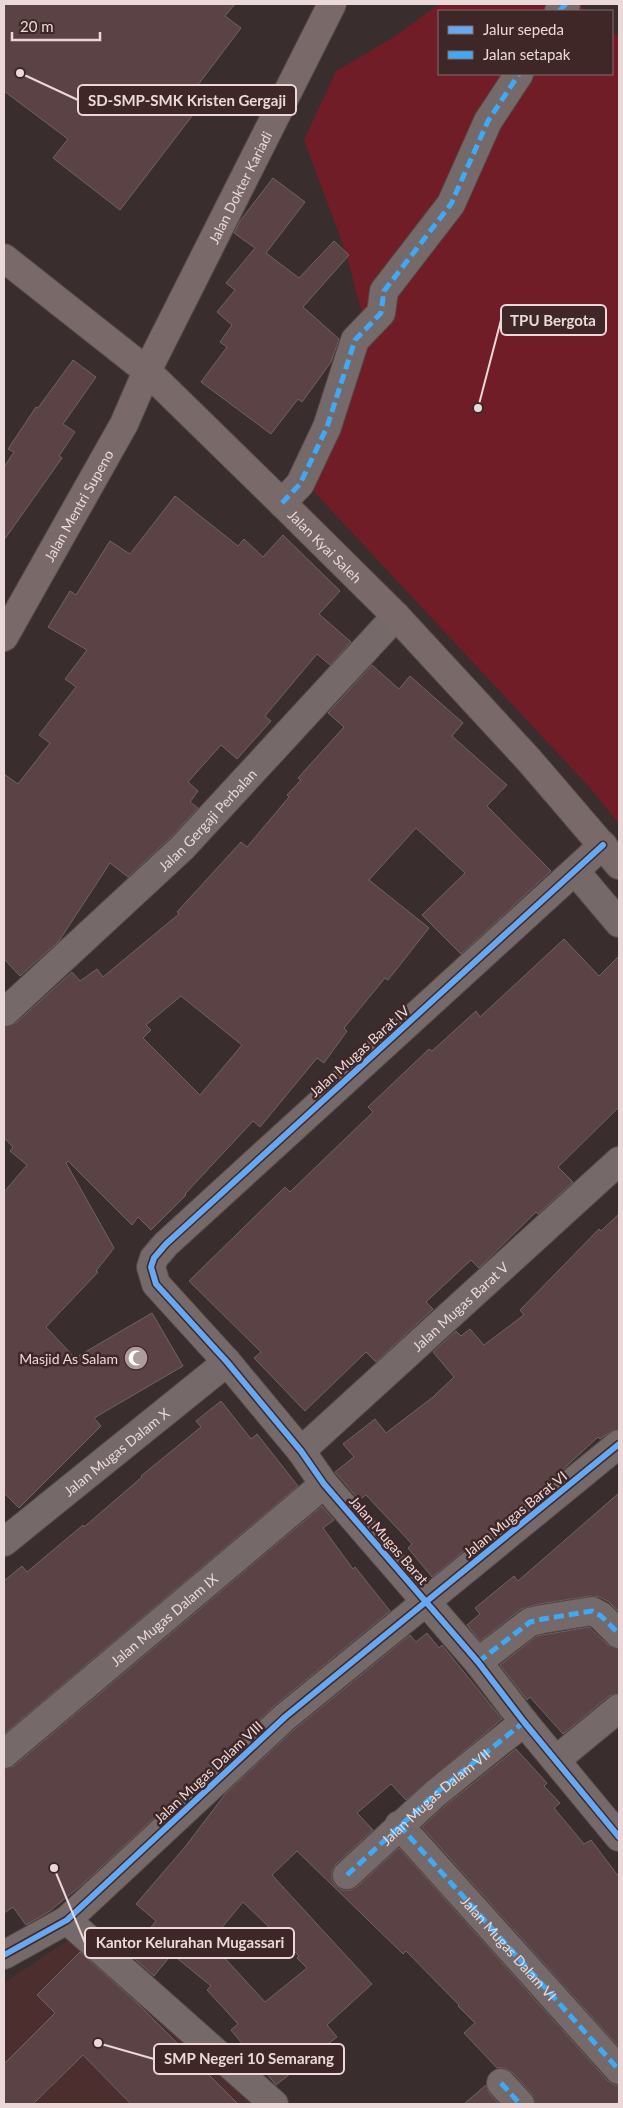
<svg xmlns="http://www.w3.org/2000/svg" width="623" height="2108" font-family="Lato,sans-serif">
  <style>
    .built { fill: #4c2e2e }
    .green { fill: #701d27 }
    .building { fill: #5b4244; stroke: #6f6363; fill-rule: evenodd }
    .lines { fill: none; stroke-linecap: round; stroke-linejoin: round }
    .minor-casing { stroke: #554949; stroke-width: 30 }
    .major-casing { stroke: #554949; stroke-width: 30 }
    .minor { stroke: #756969; stroke-width: 28 }
    .major { stroke: #796969; stroke-width: 28 }
    .quiet { stroke: #3fa9f5; stroke-width: 5; stroke-dasharray: 10 5; stroke-linecap: butt }
    .cycleway-casing { stroke: #402727; stroke-width: 9 }
    .cycleway { stroke: #66a8f1; stroke-width: 6 }
    .labels { text-anchor: middle; dominant-baseline: central; stroke-width: 5; stroke-linejoin: round; paint-order: stroke }
    .street-label { font-size: 14px; fill: #ead9d8; stroke: #402727 }
    .poi-label { font-size: 14px; fill: #ead9d8; stroke: #402727; text-anchor: end }
    .leader { fill: none; stroke: #ead9d8; stroke-width: 2 }
    .callout-dot { fill: #ead9d8; stroke: #402727; stroke-width: 2 }
    .callout { fill: #402727; stroke: #ead9d8; stroke-width: 2 }
    .callout-label { font-size: 15px; text-anchor: middle; font-weight: bold; fill: #ead9d8 }
  </style>
  <rect width="100%" height="100%" fill="#3a2d2d"/>
  <!-- built -->
  <polygon class="built" points="79,1933 253,2104 4,2104 4,1983"/>
  <!-- green -->
  <polygon class="green" points="439,4 578,4 587,11 439,11 439,74 612,74 612,31 619,37 619,824 591,789 303,480 368,336 346,253 304,140 336,71 394,37"/>
  <!-- building -->
  <g class="building">
    <polygon points="4,4 235,4 225,16 241,28 191,94 202,103 120,210 53,158 68,139 4,91"/>
    <polygon points="273,178 305,202 266,253 299,278 334,241 349,255 303,307 339,339 331,362 302,402 298,399 271,434 201,382 227,347 220,342 232,325 217,312 235,290 226,283 255,248 234,233 240,221"/>
    <polygon points="73,360 96,377 63,424 75,432 59,456 62,458 4,540 4,467 14,452 8,449 36,407 38,408"/>
    <polygon points="175,496 238,546 244,539 263,557 283,535 340,591 319,614 351,642 330,665 317,654 265,716 271,721 237,759 221,745 188,782 198,791 190,802 198,808 171,837 128,877 110,863 59,941 20,976 4,959 4,774 18,784 50,743 39,735 76,687 65,679 87,650 48,627 70,591 76,595 110,541 130,554"/>
    <path d="M 372,665 L 399,689 L 410,676 L 463,723 L 452,736 L 507,785 L 487,806 L 551,871 L 461,954 L 422,915 L 465,873 L 416,828 L 369,880 L 429,928 L 388,980 L 385,978 L 344,1028 L 347,1031 L 324,1063 L 317,1058 L 260,1127 L 253,1121 L 185,1194 L 186,1195 L 151,1230 L 138,1217 L 132,1225 L 68,1161 L 66,1163 L 114,1248 L 96,1271 L 98,1272 L 46,1327 L 75,1358 L 152,1313 L 183,1366 L 94,1418 L 101,1426 L 19,1508 L 4,1493 L 4,1192 L 27,1165 L 10,1151 L 13,1147 L 4,1138 L 4,1027 L 16,1023 L 72,972 L 80,981 L 97,969 L 103,977 L 179,914 L 177,912 L 241,842 L 247,847 L 289,797 L 287,795 L 301,780 L 298,778 L 344,727 L 328,713 ZM 181,996 L 242,1045 L 200,1095 L 143,1038 L 151,1030 L 146,1025 Z"/>
    <polygon points="564,939 599,976 619,956 619,1107 558,1167 573,1182 538,1214 536,1212 479,1268 471,1260 426,1302 433,1309 376,1362 366,1352 305,1411 254,1358 261,1352 189,1281 285,1187 290,1192 373,1112 368,1107 429,1049 432,1051 476,1011 480,1017"/>
    <polygon points="619,1214 619,1429 610,1432 600,1439 598,1437 559,1473 432,1577 408,1548 412,1544 366,1495 359,1500 335,1472 354,1457 343,1444 375,1419 386,1433 433,1397 454,1377 433,1352 456,1331 461,1336 470,1329 484,1345 524,1315 520,1310 599,1229 601,1231"/>
    <polygon points="221,1401 251,1439 257,1434 298,1486 4,1734 4,1581 22,1566 27,1572 83,1525 84,1527 142,1477 141,1476 201,1427 196,1421"/>
    <polygon points="619,1493 619,1612 609,1602 600,1597 590,1596 539,1604 521,1609 480,1641 467,1625 480,1614 475,1608 514,1576 518,1581"/>
    <polygon points="322,1506 334,1520 323,1528 353,1569 355,1567 390,1611 274,1706 84,1883 50,1911 26,1925 13,1907 4,1913 4,1769 14,1766"/>
    <polygon points="589,1627 608,1645 619,1649 619,1693 609,1696 563,1734 530,1697 527,1700 500,1665 537,1636"/>
    <path d="M 427,1633 L 439,1648 L 442,1645 L 502,1719 L 406,1800 L 391,1784 L 357,1813 L 373,1830 L 336,1864 L 332,1871 L 332,1879 L 335,1885 L 342,1890 L 351,1890 L 358,1886 L 399,1848 L 607,2080 L 614,2085 L 619,2085 L 619,2104 L 535,2104 L 532,2094 L 513,2073 L 505,2068 L 497,2068 L 464,2033 L 475,2023 L 458,2006 L 459,2005 L 406,1951 L 403,1954 L 297,1851 L 272,1875 L 372,1984 L 327,2025 L 337,2037 L 276,2085 L 231,2030 L 238,2024 L 207,1990 L 211,1986 L 172,1954 L 154,1976 L 129,1954 L 156,1921 L 136,1904 L 185,1847 L 226,1793 L 295,1729 L 410,1635 L 416,1642 ZM 243,1902 L 299,1956 L 297,1958 L 307,1968 L 265,2002 L 210,1942 Z"/>
    <polygon points="516,1749 547,1783 544,1786 560,1803 554,1808 584,1844 591,1840 619,1877 619,2047 422,1827 446,1805"/>
    <polygon points="80,1952 137,2003 238,2104 131,2104 83,2055 33,2104 4,2104 4,2064 55,2013 37,1995"/>
    <polygon points="486,2085 489,2093 499,2104 464,2104"/>
  </g>
  <g class="lines">
    <!-- minor casing -->
    <g class="minor-casing">
      <g id="minor">
        <polyline points="559,11 566,4"/>
        <polyline points="282,503 300,484 327,427 355,340 381,313 384,291 451,204 488,121 519,74"/>
        <polyline points="603,845 166,1244 154,1258 151,1267 156,1284 227,1362 301,1451 324,1484 478,1662 524,1722 619,1837"/>
        <polyline points="575,871 619,923"/>
        <path id="s1" d="M 5,1012 L 182,848 L 396,616"/>
        <path id="s2" d="M 301,1451 L 619,1161"/>
        <path id="s3" d="M 4,1542 L 227,1362"/>
        <polyline points="478,1662 530,1622 543,1619 592,1611 601,1616 619,1634"/>
        <path id="s4" d="M 4,1754 L 324,1484"/>
        <polyline points="556,1760 619,1708"/>
        <path id="s5" d="M 399,1825 L 619,2070"/>
        <polyline points="347,1875 436,1793 524,1722"/>
        <polyline points="67,1920 274,2104"/>
        <polyline points="4,1955 67,1920 285,1717 619,1444"/>
        <polyline points="501,2083 520,2104"/>
      </g>
    </g>
    <!-- major casing -->
    <g class="major-casing">
      <g id="major">
        <path id="s6" d="M 4,258 L 147,371 L 282,503 L 396,616 L 529,760 L 619,865"/>
        <path id="s7" d="M 4,637 L 124,424 L 147,371 L 332,4"/>
      </g>
    </g>
    <!-- minor -->
    <use href="#minor" class="minor"/>
    <!-- major -->
    <use href="#major" class="major"/>
    <!-- quiet -->
    <g class="quiet">
      <polyline points="559,11 566,4"/>
      <polyline points="282,503 300,484 327,427 355,340 381,313 384,291 451,204 488,121 519,74"/>
      <polyline points="478,1662 530,1622 543,1619 592,1611 601,1616 619,1634"/>
      <polyline points="399,1825 619,2070"/>
      <path id="s8" d="M 347,1875 L 436,1793 L 524,1722"/>
      <polyline points="501,2083 520,2104"/>
    </g>
    <!-- cycleway casing -->
    <g class="cycleway-casing">
      <g id="cycleway">
        <polyline points="603,845 166,1244 154,1258 151,1267 156,1284 227,1362 301,1451 324,1484 478,1662 524,1722 619,1837"/>
        <polyline points="4,1955 67,1920 285,1717 619,1444"/>
      </g>
    </g>
    <!-- cycleway -->
    <use href="#cycleway" class="cycleway"/>
  </g>
  <!-- icons -->
  <defs>
    <g id="mosque-disc" transform="scale(1.25)"><circle r="9.5" fill="#ac9d9c" stroke="#402727"/><path d="M3.5-4.9A6 6 0 1 0 3.5 4.9A5 5 0 1 1 3.5-4.9Z" fill="#fff"/></g>
  </defs>
  <g fill-rule="evenodd">
    <use href="#mosque-disc" x="136" y="1358"/>
  </g>
  <g class="labels">
    <!-- street labels -->
    <g class="street-label">
      <text stroke="none"><textPath href="#s7" startOffset="508">Jalan Dokter Kariadi</textPath></text>
      <text stroke="none"><textPath href="#s7" startOffset="151">Jalan Mentri Supeno</textPath></text>
      <text stroke="none"><textPath href="#s6" startOffset="432">Jalan Kyai Saleh</textPath></text>
      <text stroke="none"><textPath href="#s1" startOffset="279">Jalan Gergaji Perbalan</textPath></text>
      <text transform="translate(359 1051) rotate(-42)">Jalan Mugas Barat IV</text>
      <text stroke="none"><textPath href="#s2" startOffset="215">Jalan Mugas Barat V</textPath></text>
      <text stroke="none"><textPath href="#s3" startOffset="144">Jalan Mugas Dalam X</textPath></text>
      <text transform="translate(515 1514) rotate(-39)">Jalan Mugas Barat VI</text>
      <text transform="translate(389 1540) rotate(49)">Jalan Mugas Barat</text>
      <text stroke="none"><textPath href="#s4" startOffset="209">Jalan Mugas Dalam IX</textPath></text>
      <text transform="translate(208 1772) rotate(-43)">Jalan Mugas Dalam VIII</text>
      <text stroke="none"><textPath href="#s8" startOffset="118">Jalan Mugas Dalam VII</textPath></text>
      <text stroke="none"><textPath href="#s5" startOffset="165">Jalan Mugas Dalam VI</textPath></text>
    </g>
    <!-- poi labels -->
    <g class="poi-label">
      <text x="118" y="1358">Masjid As Salam</text>
    </g>
  </g>
  <!-- callouts -->
  <path class="leader" d="M20 73L78 100M478 408L501 320M54 1868L85 1943M98 2043L154 2059"/>
  <g class="callout-dot">
    <circle cx="20" cy="73" r="5"/>
    <circle cx="478" cy="408" r="5"/>
    <circle cx="54" cy="1868" r="5"/>
    <circle cx="98" cy="2043" r="5"/>
  </g>
  <g class="callout">
    <rect x="78" y="85" width="218" height="30" rx="5"/>
    <rect x="501" y="305" width="105" height="30" rx="5"/>
    <rect x="85" y="1928" width="209" height="30" rx="5"/>
    <rect x="154" y="2044" width="190" height="30" rx="5"/>
  </g>
  <g class="callout-label">
    <text x="187" y="106">SD-SMP-SMK Kristen Gergaji</text>
    <text x="553" y="326">TPU Bergota</text>
    <text x="190" y="1948">Kantor Kelurahan Mugassari</text>
    <text x="249" y="2064">SMP Negeri 10 Semarang</text>
  </g>
  <!-- border -->
  <rect width="623" height="2108" fill="none" stroke="#ead9d8" stroke-width="10"/>
  <!-- legend -->
  <rect x="438" y="10" width="175" height="65" fill="#402727" stroke="#846e6e"/>
  <rect x="448" y="26" width="25" height="8" fill="#66a8f1" stroke="#846e6e"/>
  <text x="483" y="35" font-size="15" fill="#ead9d8">Jalur sepeda</text>
  <rect x="448" y="51" width="25" height="8" fill="#3fa9f5" stroke="#846e6e"/>
  <text x="483" y="60" font-size="15" fill="#ead9d8">Jalan setapak</text>
  <!-- scale -->
  <path d="M12 32v8h88v-8" fill="none" stroke="#ead9d8" stroke-width="2.5"/>
  <text x="20" y="32" font-size="15" fill="#ead9d8" stroke="#402727" stroke-width="4" paint-order="stroke">20 m</text>
</svg>
